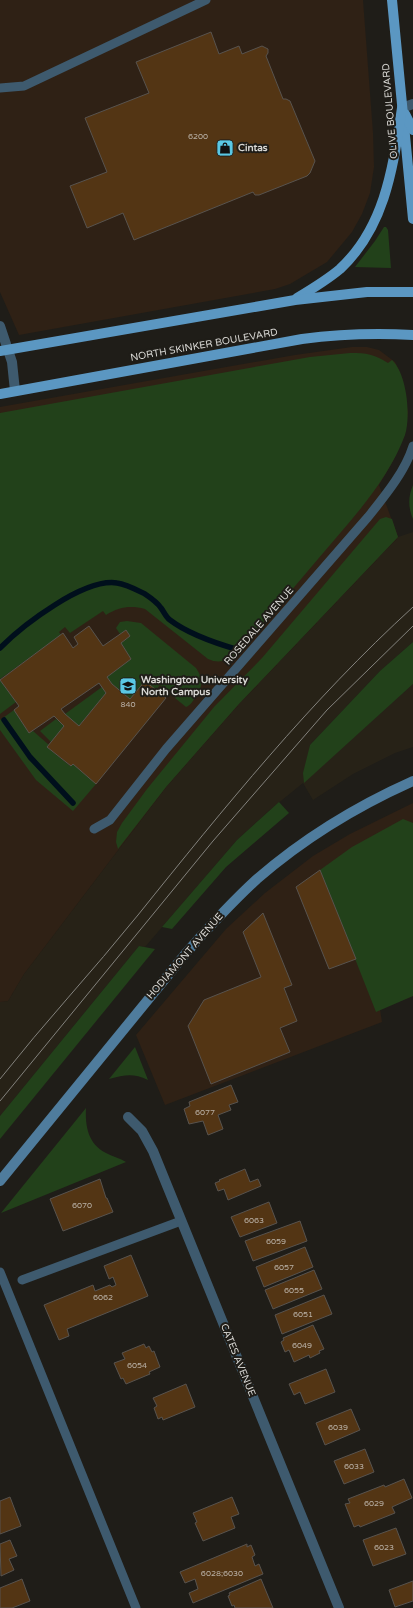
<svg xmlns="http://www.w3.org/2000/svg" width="413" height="1608" font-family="'Varela Round',sans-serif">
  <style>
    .built { fill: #272217 }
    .industrial { fill: #2f2115 }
    .green { fill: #22411a }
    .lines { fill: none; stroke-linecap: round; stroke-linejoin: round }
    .stream { stroke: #000f1c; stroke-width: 5.5 }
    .building { fill: #533514; stroke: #58534e; fill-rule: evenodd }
    .lane { stroke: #3e5a6e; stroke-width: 9 }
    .street { stroke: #3e5a6e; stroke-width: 10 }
    .secondary { stroke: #4f7c9d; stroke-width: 10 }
    .primary { stroke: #5b97c2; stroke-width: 10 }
    .tram { stroke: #83827d; stroke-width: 1 }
    .labels { text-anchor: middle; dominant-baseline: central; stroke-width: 4; stroke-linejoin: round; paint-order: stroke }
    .number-label { font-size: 8px; fill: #b8afa4 }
    .street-label { font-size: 10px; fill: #d9d8d4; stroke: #1f1d18 }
    .poi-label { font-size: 10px; font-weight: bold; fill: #d9d8d4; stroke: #1f1d18; text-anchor: start }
  </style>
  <rect width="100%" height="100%" fill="#1f1d18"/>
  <!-- built -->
  <polygon class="built" points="413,532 413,642 380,671 310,745 304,782 413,684 413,747 395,753 353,774 313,800 303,783 271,809 237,840 145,947 139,946 0,1116 0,1002 8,1001 24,974 166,787 238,705 398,537"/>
  <!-- industrial -->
  <g class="industrial">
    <polygon points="0,0 363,0 373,133 374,167 370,193 362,214 352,232 327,262 290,284 275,289 19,335 0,292"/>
    <polygon points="352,347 367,347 379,350 395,362 399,370 403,382 408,412 405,434 393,461 379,485 398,537 238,705 166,787 24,974 8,1001 0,1002 0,407 295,355"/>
    <polygon points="413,803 413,996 380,1009 382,1022 165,1105 136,1035 226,929 265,893 313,856 350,834"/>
  </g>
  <!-- green -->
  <g class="green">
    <polygon points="384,227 386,227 388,230 391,268 355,267 375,241"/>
    <path d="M 350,353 C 367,353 374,354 388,363 L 392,360 C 407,374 411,416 405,435 C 387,483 350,521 318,559 C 291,591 264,623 236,654 C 227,661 219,664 208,659 L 145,609 C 130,605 119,607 106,615 L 103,611 L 70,633 L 65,627 L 59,632 L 61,635 L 0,679 L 0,413 L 310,357 Z"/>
    <path d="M 413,485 L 413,519 C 408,507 408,497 413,485 Z"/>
    <polygon points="386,517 392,519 398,537 238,705 166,787 118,849 116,842 117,832 122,823 147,789 214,707 262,658 380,519"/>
    <path d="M 127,621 L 141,623 L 196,668 C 204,680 203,686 195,698 C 192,702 191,705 186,707 L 175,698 L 177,695 L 169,689 L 167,691 L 160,685 L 156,690 L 145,681 L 130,699 L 112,684 L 107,677 L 131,659 L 121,643 L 130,636 L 126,630 L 120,634 L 116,628 L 120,622 Z"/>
    <polygon points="413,642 413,684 304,783 303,773 310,745 380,671"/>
    <polygon points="0,680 16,702 0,714"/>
    <polygon points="102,687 106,693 78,727 65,714"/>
    <polygon points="14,710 29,733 33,731 49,745 47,747 70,766 73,764 96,784 73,811 36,780 0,730 0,720"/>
    <polygon points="56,719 64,726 51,742 40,731"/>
    <polygon points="279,802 289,813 226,867 172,929 162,927 237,840"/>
    <polygon points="403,819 413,823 413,996 376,1012 320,870 352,847"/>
    <polygon points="139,946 155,949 0,1139 0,1116"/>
    <path d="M 135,1047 L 148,1080 C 133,1073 125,1075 109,1079 Z"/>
    <path d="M 86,1108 C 85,1126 88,1144 106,1153 C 113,1157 120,1158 126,1162 L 1,1213 Z"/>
  </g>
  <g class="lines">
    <!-- stream -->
    <g class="stream">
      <path d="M 0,648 C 23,625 84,578 117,583 C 126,584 137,590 145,594 C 151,598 157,602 161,608 C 164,612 166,617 170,620 C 187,633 218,644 239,650"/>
      <polyline points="4,720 30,757 73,803"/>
    </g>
  </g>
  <!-- building -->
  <g class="building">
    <polygon points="211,32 219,54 239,46 242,54 262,46 268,49 268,53 266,56 283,99 286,99 290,101 315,161 310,173 307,176 259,195 255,195 253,192 134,240 123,213 87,228 70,186 107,172 85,118 149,93 136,62"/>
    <path d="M 89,626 L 103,646 L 126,630 L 130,636 L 121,643 L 131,659 L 107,677 L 112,684 L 130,699 L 145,681 L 166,698 L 96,784 L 73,764 L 71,766 L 47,747 L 64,726 L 54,716 L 29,733 L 14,710 L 19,706 L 0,680 L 63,633 L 73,648 L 78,644 L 74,637 ZM 99,683 L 106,693 L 79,726 L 65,714 L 61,709 Z"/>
    <polygon points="320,870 356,959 329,969 296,887"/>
    <polygon points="263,913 292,985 284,988 297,1021 280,1028 290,1052 211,1084 188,1026 204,1000 261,977 243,932"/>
    <polygon points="231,1085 238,1102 229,1105 231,1110 218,1115 223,1129 208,1135 203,1121 189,1124 184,1109 190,1106 189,1102"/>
    <polygon points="245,1169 250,1182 258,1179 261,1186 228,1200 224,1189 218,1191 215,1183 220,1181 219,1180"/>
    <polygon points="100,1179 106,1198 107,1198 113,1212 63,1231 50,1199"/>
    <polygon points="269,1202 277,1223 240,1237 231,1217"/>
    <polygon points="300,1221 307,1241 253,1261 245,1241"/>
    <polygon points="305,1247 313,1267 264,1287 256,1267"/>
    <polygon points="131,1255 148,1296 67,1329 69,1336 59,1340 44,1305 93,1285 95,1291 110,1285 112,1287 116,1285 113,1277 109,1279 104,1266"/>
    <polygon points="314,1270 322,1289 273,1309 265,1290"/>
    <polygon points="324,1295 332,1314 282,1334 275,1315"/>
    <polygon points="313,1325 324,1349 319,1351 320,1353 310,1358 309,1355 294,1362 289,1350 285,1352 281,1342 284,1340 283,1338"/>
    <polygon points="144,1344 146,1348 149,1346 152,1352 154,1351 160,1367 149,1372 150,1374 126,1384 123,1378 121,1379 114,1363 125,1359 122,1353"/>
    <polygon points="326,1369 335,1392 305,1404 300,1392 294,1395 289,1384"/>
    <polygon points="186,1384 195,1407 163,1420 162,1417 158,1419 154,1408 157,1406 153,1398"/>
    <polygon points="351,1409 360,1430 325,1445 316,1423"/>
    <polygon points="365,1449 374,1472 344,1484 334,1461"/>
    <polygon points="404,1479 412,1498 392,1507 395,1513 360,1527 359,1525 354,1527 345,1504 350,1503 348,1499 384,1485 385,1487"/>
    <polygon points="10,1497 21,1526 0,1534 0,1501"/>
    <polygon points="232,1497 239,1514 231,1517 235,1528 203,1541 195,1523 197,1522 193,1513"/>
    <polygon points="396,1528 406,1554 373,1566 363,1540"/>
    <polygon points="10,1540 17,1556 9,1559 14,1570 1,1576 0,1544"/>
    <polygon points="247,1544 247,1547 251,1545 255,1555 252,1557 255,1566 259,1564 263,1574 193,1603 189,1593 198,1589 195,1579 185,1583 180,1572"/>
    <polygon points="22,1579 30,1601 12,1608 0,1608 0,1588"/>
    <polygon points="261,1579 273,1608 235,1608 234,1605 232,1606 228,1596 230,1595 229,1593"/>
    <polygon points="413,1581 413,1601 395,1607 389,1590"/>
  </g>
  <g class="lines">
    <!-- lane -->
    <g class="lane">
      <polyline points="0,88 24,86 206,0"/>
      <path d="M 94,829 L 110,820 L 166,749 L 368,517 C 384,497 405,472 413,446"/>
      <polyline points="0,1272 136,1608"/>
      <polyline points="22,1280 181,1221"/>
    </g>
    <!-- street -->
    <g class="street">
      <polyline points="402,108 413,104"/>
      <polyline points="0,326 12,362 15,391"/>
      <polyline points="128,1117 142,1131 153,1151 339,1608"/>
    </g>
    <!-- secondary -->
    <path class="secondary" d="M 0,1181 L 187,952 C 209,927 232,902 257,879 C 303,839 357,806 413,781"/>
    <!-- primary -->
    <g class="primary">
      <polyline points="392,0 413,219"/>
      <polyline points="405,114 413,130"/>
      <path d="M 297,298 C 312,289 327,280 340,269 C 386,226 393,166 402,108"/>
      <polyline points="0,351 295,300 367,292 413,292"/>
      <path d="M 0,394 L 302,339 C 340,334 375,333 413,335"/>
    </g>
    <!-- tram -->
    <g class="tram">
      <path d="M 0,1079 C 44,1023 93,971 138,915 C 224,808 311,700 413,607"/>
      <polyline points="0,1101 213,841 327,710 413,626"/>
    </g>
  </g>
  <!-- icons -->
  <defs>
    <g id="shop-square" transform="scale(0.9)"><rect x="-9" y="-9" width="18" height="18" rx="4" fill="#5ac8e5" stroke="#1f1d18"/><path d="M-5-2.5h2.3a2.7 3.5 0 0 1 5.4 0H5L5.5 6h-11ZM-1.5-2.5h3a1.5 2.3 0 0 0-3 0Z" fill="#111"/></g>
    <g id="university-square" transform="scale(0.9)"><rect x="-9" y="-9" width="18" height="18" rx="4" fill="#5ac8e5" stroke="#1f1d18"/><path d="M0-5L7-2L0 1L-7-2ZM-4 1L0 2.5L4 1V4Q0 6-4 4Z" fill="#111"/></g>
  </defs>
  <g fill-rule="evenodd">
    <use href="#shop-square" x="225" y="148"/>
    <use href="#university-square" x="128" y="686"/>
  </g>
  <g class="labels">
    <!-- number labels -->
    <g class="number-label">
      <text x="198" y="136">6200</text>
      <text x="128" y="704">840</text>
      <text x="205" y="1112">6077</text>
      <text x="82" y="1205">6070</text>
      <text x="254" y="1220">6063</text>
      <text x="276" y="1241">6059</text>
      <text x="284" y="1267">6057</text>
      <text x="294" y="1290">6055</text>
      <text x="103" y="1297">6062</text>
      <text x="303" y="1314">6051</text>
      <text x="302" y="1345">6049</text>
      <text x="137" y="1365">6054</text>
      <text x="338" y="1427">6039</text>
      <text x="354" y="1466">6033</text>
      <text x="374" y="1503">6029</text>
      <text x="384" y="1547">6023</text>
      <text x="222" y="1573">6028;6030</text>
    </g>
    <!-- street labels -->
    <g class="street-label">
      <text transform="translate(390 111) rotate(-95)">OLIVE BOULEVARD</text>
      <text transform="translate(204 345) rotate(-10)">NORTH SKINKER BOULEVARD</text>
      <text transform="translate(259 626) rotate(-49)">ROSEDALE AVENUE</text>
      <text transform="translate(185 956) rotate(-49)">HODIAMONT AVENUE</text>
      <text transform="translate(238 1360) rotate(68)">CATES AVENUE</text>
    </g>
    <!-- poi labels -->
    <g class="poi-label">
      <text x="238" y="148">Cintas</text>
      <text x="141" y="680">Washington University<tspan x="141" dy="12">North Campus</tspan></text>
    </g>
  </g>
</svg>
